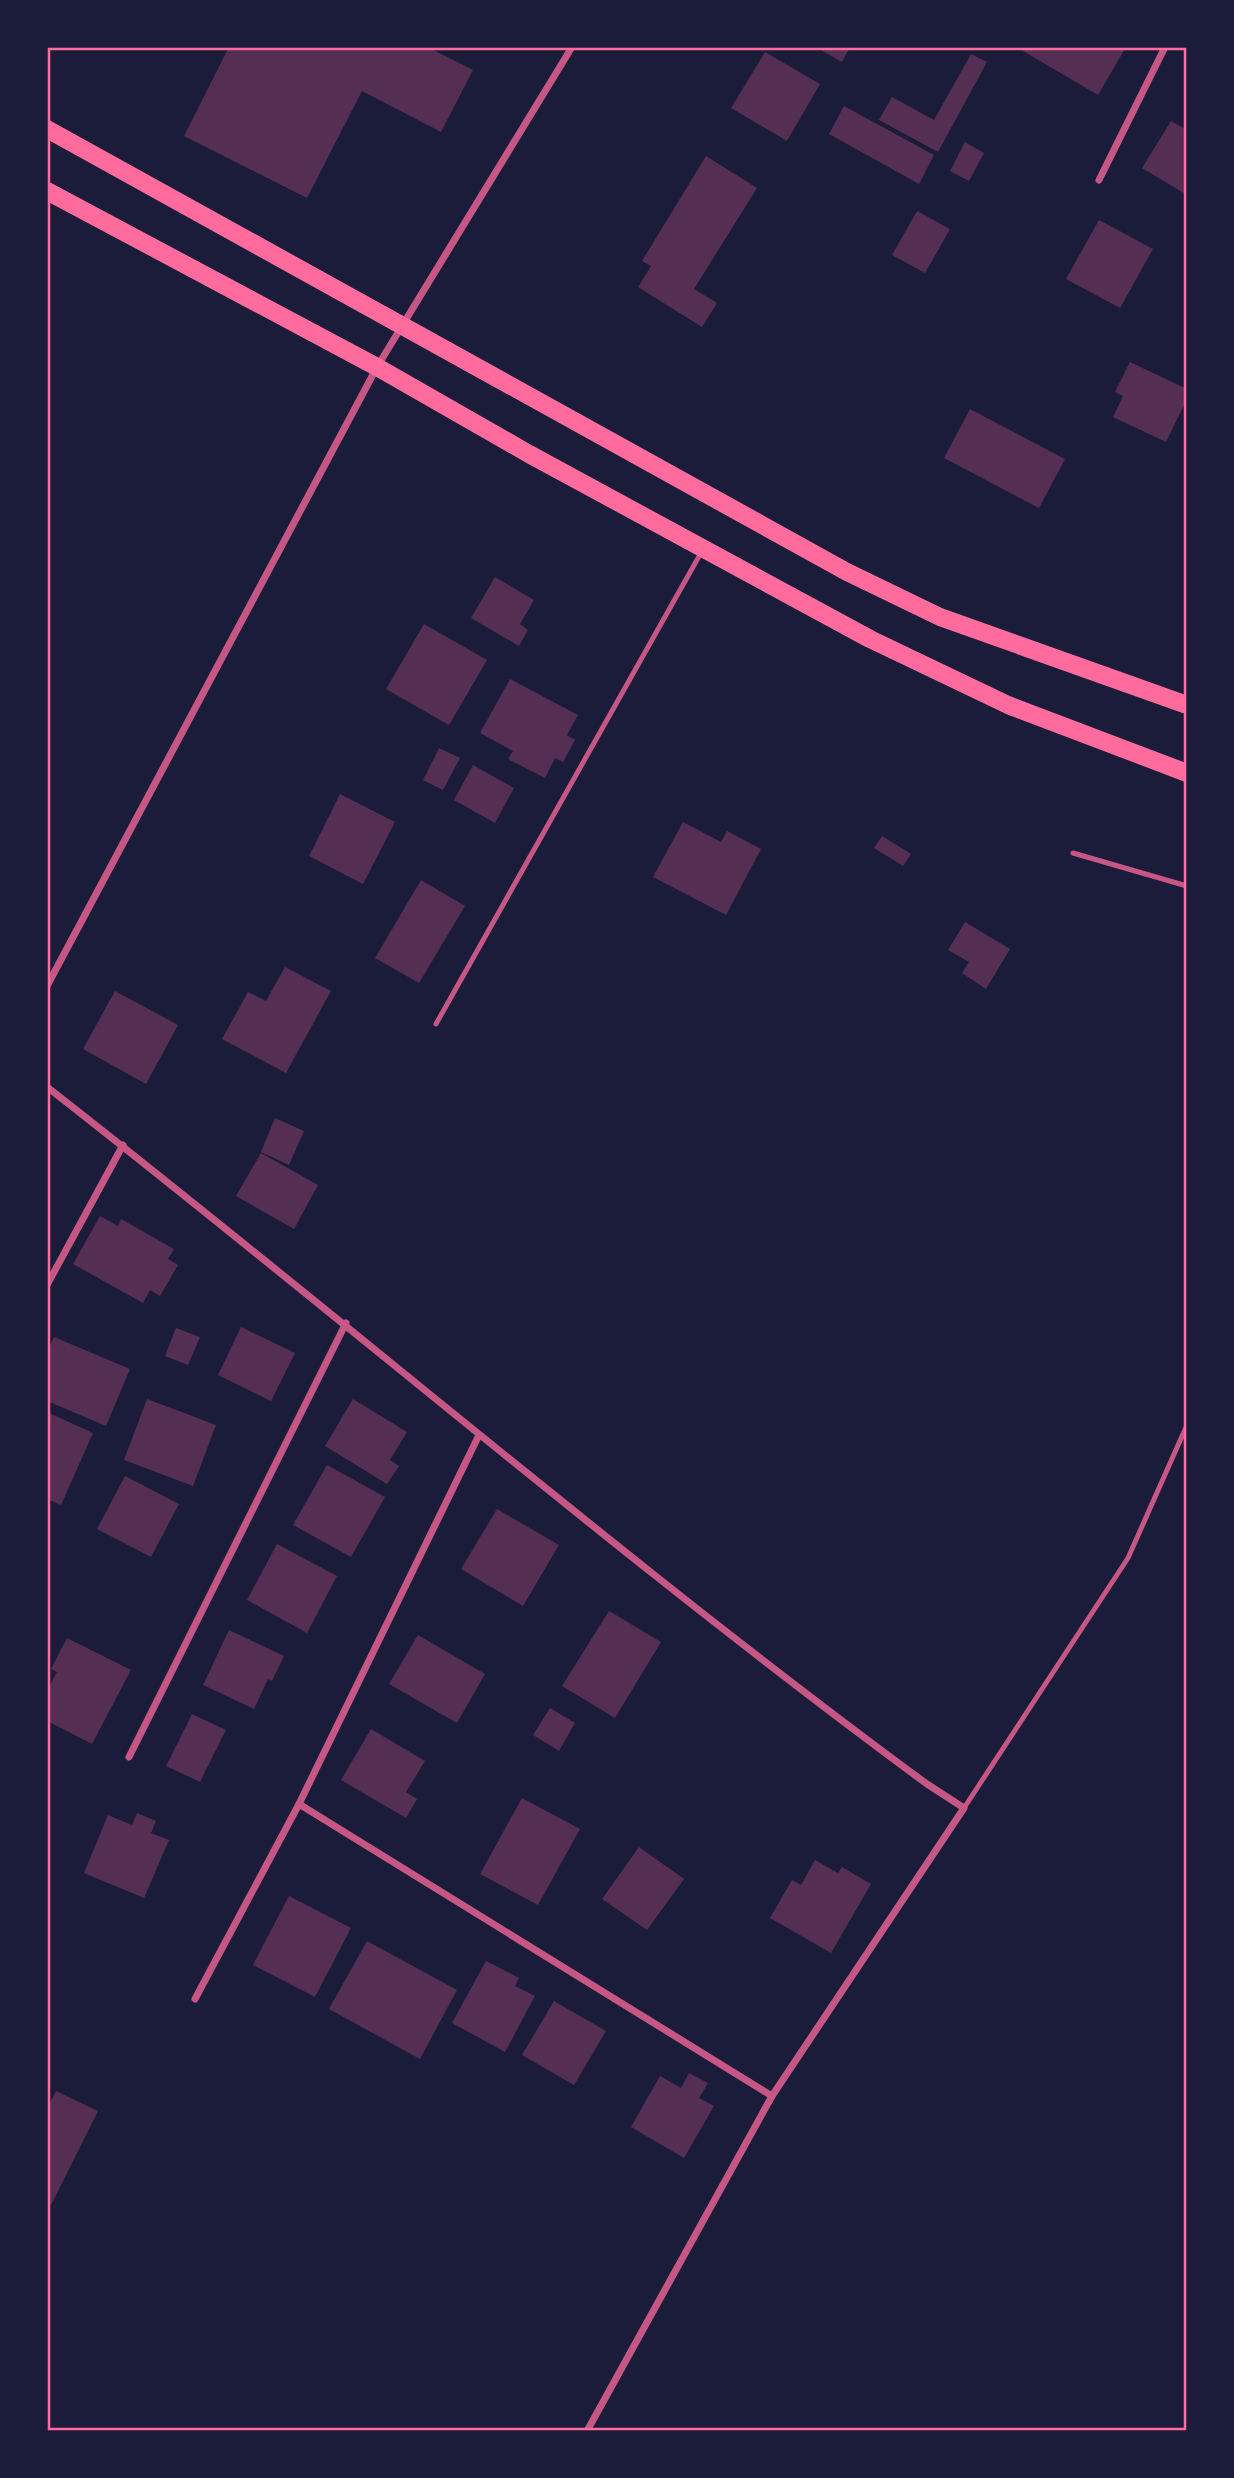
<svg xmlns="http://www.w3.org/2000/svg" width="1234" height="2478" font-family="Helvetica,sans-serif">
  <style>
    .building { fill: #542f53 }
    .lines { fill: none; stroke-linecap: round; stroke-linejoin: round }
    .service { stroke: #c65784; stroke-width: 5 }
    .minor { stroke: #c65784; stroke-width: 7 }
    .primary { stroke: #ff6b9d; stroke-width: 18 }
    .neatline { fill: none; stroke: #ff6b9d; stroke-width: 2.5 }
  </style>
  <rect width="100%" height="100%" fill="#1b1b3a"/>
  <!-- building -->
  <g class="building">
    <polygon points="229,47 427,47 473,70 441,132 362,91 307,198 184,136"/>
    <polygon points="820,47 850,47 842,62 819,49"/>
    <polygon points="1025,47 1126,47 1098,95 1023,51"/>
    <polygon points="765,52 820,84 787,141 731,108"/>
    <polygon points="971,54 987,62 938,152 879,120 892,97 934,120"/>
    <polygon points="844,106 934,155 919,184 829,134"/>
    <polygon points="1171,121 1187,130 1187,195 1142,168"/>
    <polygon points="965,142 984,153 969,181 950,171"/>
    <polygon points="706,156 757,188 694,289 717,303 702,327 638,287 651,266 642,261"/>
    <polygon points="917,211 950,229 925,273 892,255"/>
    <polygon points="1099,220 1153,249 1120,308 1066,279"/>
    <polygon points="1130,362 1187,389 1187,399 1166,442 1113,417 1123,396 1115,392"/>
    <polygon points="970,409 1065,459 1039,508 944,458"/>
    <polygon points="495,577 534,600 520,624 528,630 519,646 471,618"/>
    <polygon points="424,624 487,660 449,725 386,689"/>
    <polygon points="510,679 578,715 567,735 575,740 563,762 555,758 545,778 508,759 513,751 480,733"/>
    <polygon points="439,748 460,758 443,790 423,780"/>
    <polygon points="473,765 514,788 495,823 454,800"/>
    <polygon points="340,794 395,822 363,884 309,856"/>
    <polygon points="683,822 721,842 727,831 761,849 726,915 653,877"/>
    <polygon points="882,836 911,854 903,866 874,848"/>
    <polygon points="421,880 465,906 419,983 375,958"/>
    <polygon points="965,922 1010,949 986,989 962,973 969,962 948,950"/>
    <polygon points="285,967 331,991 286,1073 222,1039 248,992 266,1001"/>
    <polygon points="115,991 178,1025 146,1084 83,1049"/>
    <polygon points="275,1118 304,1131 289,1165 261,1152"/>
    <polygon points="261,1153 318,1185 294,1229 236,1196"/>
    <polygon points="100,1216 118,1226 121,1219 174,1249 168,1259 178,1265 160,1296 150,1290 143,1303 73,1264"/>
    <polygon points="241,1327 295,1353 271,1401 218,1375"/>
    <polygon points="176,1328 200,1337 188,1365 165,1356"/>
    <polygon points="54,1337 130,1369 106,1426 47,1401 47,1352"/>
    <polygon points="147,1399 216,1425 193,1486 124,1460"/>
    <polygon points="353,1399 407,1432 390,1460 399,1466 387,1484 325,1446"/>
    <polygon points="47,1412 93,1433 61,1505 47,1499"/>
    <polygon points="327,1465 385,1497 351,1557 293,1525"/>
    <polygon points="125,1476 179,1504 151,1557 97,1529"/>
    <polygon points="497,1509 559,1545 523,1606 461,1569"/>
    <polygon points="277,1544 337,1576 307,1633 247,1600"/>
    <polygon points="609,1611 661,1642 615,1718 562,1686"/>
    <polygon points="229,1630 284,1656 272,1681 268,1679 254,1709 203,1685"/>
    <polygon points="418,1635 485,1674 457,1723 389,1684"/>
    <polygon points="67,1638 131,1670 92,1744 47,1721 47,1691 57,1672 51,1669"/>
    <polygon points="550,1708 575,1723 559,1751 533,1735"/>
    <polygon points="192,1714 226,1730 200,1782 166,1766"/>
    <polygon points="371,1729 425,1761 406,1792 417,1799 406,1818 341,1780"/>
    <polygon points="522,1798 580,1829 538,1905 480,1874"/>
    <polygon points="137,1813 156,1821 151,1833 169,1840 144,1898 84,1873 108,1815 132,1825"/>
    <polygon points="639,1847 684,1879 647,1930 602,1899"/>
    <polygon points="815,1860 838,1873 842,1867 871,1884 831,1953 770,1918 792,1880 801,1885"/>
    <polygon points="289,1896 351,1928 315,1997 253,1965"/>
    <polygon points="367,1941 457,1990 420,2059 329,2009"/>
    <polygon points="486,1961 519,1978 515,1986 535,1996 505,2052 452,2023"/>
    <polygon points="554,2001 606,2031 574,2085 522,2055"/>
    <polygon points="689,2073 708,2083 699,2098 714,2106 684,2158 631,2127 660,2076 681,2088"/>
    <polygon points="56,2091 98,2111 51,2205 47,2203 47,2108"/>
  </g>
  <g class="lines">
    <!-- service -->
    <g class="service">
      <polyline points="1073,853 1187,886"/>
      <polyline points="436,1024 702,551"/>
      <polyline points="964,1808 1128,1558 1187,1425"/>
    </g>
    <!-- minor -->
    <g class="minor">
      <polyline points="1099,180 1165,47"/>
      <polyline points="47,986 377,367 572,47"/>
      <path d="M 47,1087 C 342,1317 625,1562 927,1784 L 964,1808 L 772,2096 L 587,2431"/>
      <polyline points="47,1285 123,1145"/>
      <polyline points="129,1757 346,1323"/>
      <polyline points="299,1804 772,2096"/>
      <polyline points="195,1999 299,1804 479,1435"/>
    </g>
    <!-- primary -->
    <g class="primary">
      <polyline points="47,129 847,572 940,617 1187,705"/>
      <polyline points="47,191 377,367 529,454 870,639 1008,705 1187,773"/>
    </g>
  </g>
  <!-- border -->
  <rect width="1234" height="2478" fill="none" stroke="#1b1b3a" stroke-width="98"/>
  <rect x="49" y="49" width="1136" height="2380" class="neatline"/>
</svg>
